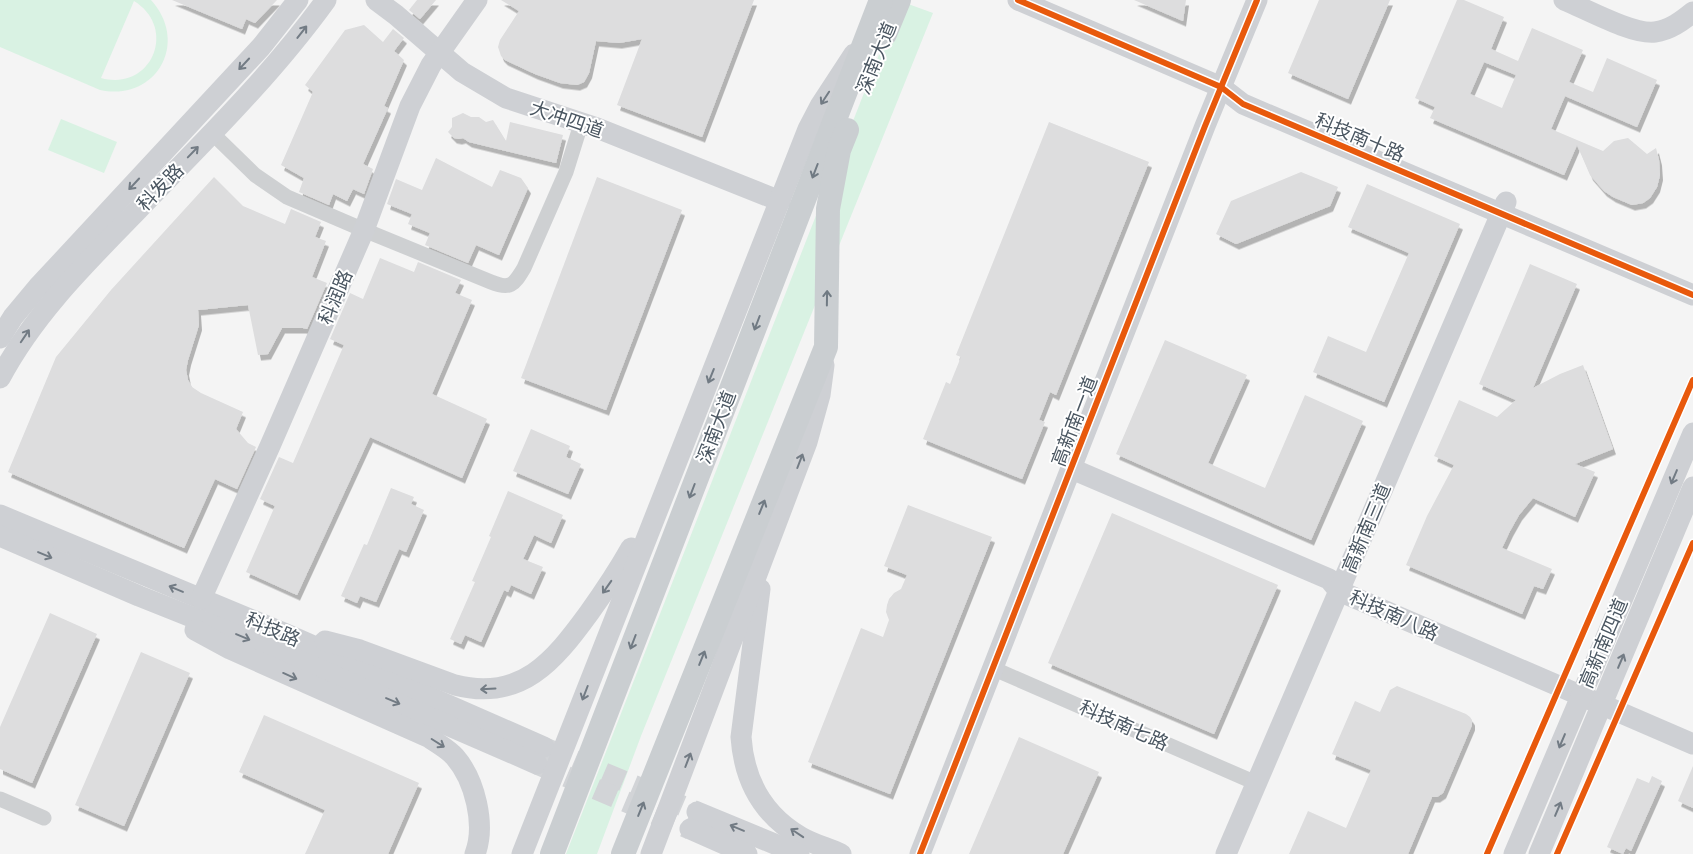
<svg xmlns="http://www.w3.org/2000/svg" width="1693" height="854" font-family="'PT Sans Narrow','Noto Sans SC',sans-serif">
  <style>
    .green { fill: #d9f2e3; fill-rule: evenodd }
    .building { fill: #ddddde; fill-rule: evenodd; filter: url(#shadow) }
    .lines { fill: none; stroke-linecap: round; stroke-linejoin: round }
    .secondary-tunnel { stroke: #d2d4d7; stroke-width: 21; stroke-dasharray: 21 11; stroke-linecap: butt }
    .street { stroke: #ced0d2; stroke-width: 15 }
    .secondary { stroke: #ced0d4; stroke-width: 21 }
    .primary { stroke: #caced1; stroke-width: 24 }
    .cycleway-casing { stroke: #fff; stroke-width: 9 }
    .cycleway { stroke: #e8590c; stroke-width: 6 }
    .oneway { stroke: #727b84 }
    .oneway2 { stroke: #707a83 }
    .labels { text-anchor: middle; dominant-baseline: central; stroke-width: 4; stroke-linejoin: round; paint-order: stroke }
    .street-label { font-size: 19px; fill: #4a5661; stroke: #fff }
  </style>
  <defs>
    <filter id="shadow"><feDropShadow dx="3" dy="5.5" stdDeviation="0" flood-color="#0004"/></filter>
  </defs>
  <rect width="100%" height="100%" fill="#f4f4f4"/>
  <!-- green -->
  <g class="green">
    <path d="M 0,0 L 151,0 C 190,43 156,102 100,90 L 0,47 ZM 134,1 C 178,28 152,92 101,78 Z"/>
    <polygon points="900,1 933,13 641,736 597,854 566,854"/>
    <polygon points="61,119 117,142 104,173 48,150"/>
  </g>
  <!-- building -->
  <g class="building">
    <polygon points="172,0 277,0 255,23 246,19 242,29"/>
    <polygon points="417,0 436,0 420,19 409,10"/>
    <polygon points="501,0 754,0 702,137 617,105 642,39 619,43 596,41 589,73 584,82 577,85 560,83 535,74 505,60 501,56 498,47 500,40 519,11"/>
    <polygon points="1134,0 1186,0 1183,21"/>
    <polygon points="1319,0 1390,0 1348,99 1288,73"/>
    <path d="M 1457,0 L 1464,0 L 1504,17 L 1491,49 L 1518,61 L 1532,28 L 1583,50 L 1569,82 L 1593,92 L 1607,58 L 1657,80 L 1637,127 L 1565,96 L 1551,129 L 1603,151 L 1614,141 L 1628,138 L 1647,154 L 1656,148 L 1659,160 L 1660,175 L 1657,187 L 1650,198 L 1643,203 L 1632,205 L 1613,197 L 1604,191 L 1590,175 L 1577,145 L 1564,175 L 1430,118 L 1435,107 L 1415,98 ZM 1484,62 L 1516,75 L 1502,108 L 1470,94 Z"/>
    <polygon points="364,25 383,42 393,29 404,38 394,51 404,60 384,106 388,108 363,164 373,169 364,194 353,189 347,201 333,194 329,205 299,192 304,178 281,165 313,92 305,85 345,30"/>
    <polygon points="463,113 471,117 479,117 486,122 493,120 506,141 510,122 563,135 556,163 469,142 463,138 459,139 454,138 448,132 452,127 452,118"/>
    <polygon points="1049,122 1149,162 1056,395 1050,392 1039,420 1045,422 1022,479 923,439 946,382 950,384 961,357 956,355"/>
    <polygon points="436,158 492,187 500,170 521,178 528,188 499,255 476,245 468,263 425,245 430,233 408,224 412,214 387,204 396,179 422,190"/>
    <polygon points="1301,172 1338,187 1330,206 1236,244 1216,234 1231,201"/>
    <polygon points="214,177 243,206 285,224 291,209 321,222 315,237 326,241 312,277 327,283 307,329 303,328 282,328 268,354 258,355 248,305 198,310 199,325 188,360 186,370 188,380 192,387 201,393 243,412 236,429 248,443 256,447 237,489 215,479 184,548 8,472 56,357 111,290"/>
    <polygon points="597,177 682,210 606,410 521,378"/>
    <polygon points="1367,184 1460,224 1384,402 1313,372 1328,336 1366,352 1409,253 1348,227"/>
    <polygon points="380,258 414,272 418,262 461,280 455,293 472,300 432,394 487,419 462,478 370,437 297,595 246,572 275,506 260,499 279,457 293,463 344,345 330,339 350,293 363,299"/>
    <polygon points="1530,264 1577,284 1533,388 1560,374 1583,365 1613,449 1575,464 1595,472 1575,517 1533,498 1519,515 1510,531 1502,548 1552,569 1543,589 1534,586 1522,614 1406,565 1427,516 1454,465 1434,456 1459,400 1497,417 1516,400 1479,384"/>
    <polygon points="1165,340 1247,375 1208,463 1265,488 1305,395 1363,421 1311,540 1116,454"/>
    <polygon points="531,429 570,446 566,457 581,464 568,494 513,471"/>
    <polygon points="391,488 414,497 411,504 424,510 406,552 399,549 376,602 360,596 357,603 341,596 364,544 367,545"/>
    <polygon points="508,491 563,515 551,543 534,535 523,559 543,567 531,594 511,585 508,592 504,590 481,642 465,635 461,644 450,639 475,582 472,581 491,537 489,536"/>
    <polygon points="908,505 992,537 890,794 808,762 861,628 883,637 889,620 886,612 887,605 889,599 894,593 901,589 907,575 884,566"/>
    <polygon points="1112,513 1278,585 1214,734 1048,663"/>
    <polygon points="50,613 97,634 32,783 0,769 0,727"/>
    <polygon points="141,652 190,673 124,826 75,805"/>
    <polygon points="1397,686 1466,714 1470,717 1472,720 1472,725 1443,793 1437,797 1432,797 1408,854 1289,854 1308,811 1346,828 1371,770 1332,754 1355,701 1380,712 1390,690"/>
    <polygon points="264,715 419,783 388,854 305,854 325,810 239,772"/>
    <polygon points="1019,737 1099,772 1063,854 969,854"/>
    <polygon points="1693,766 1693,808 1678,801"/>
    <polygon points="1652,776 1662,781 1631,851 1626,848 1623,854 1607,847 1637,778 1649,783"/>
  </g>
  <g class="lines">
    <!-- secondary-tunnel -->
    <g class="secondary-tunnel">
      <polyline points="545,748 697,812"/>
      <polyline points="537,764 690,829"/>
    </g>
    <!-- street -->
    <g class="street">
      <path d="M 212,133 L 255,175 L 287,197 L 364,230 L 491,282 C 510,290 514,285 524,268 L 566,172 L 581,124"/>
      <polyline points="992,668 1256,783"/>
      <polyline points="0,799 44,818"/>
    </g>
    <!-- secondary -->
    <g class="secondary">
      <polyline points="376,0 396,15 462,72 506,98 597,128 780,201"/>
      <polyline points="1018,0 1221,87 1243,104 1693,295"/>
      <path d="M 1564,0 C 1586,9 1633,35 1655,32 C 1670,30 1682,21 1693,12"/>
      <polyline points="0,338 13,317 38,287 261,47 298,0"/>
      <path d="M 0,378 C 33,316 82,267 131,217 C 198,147 269,79 326,0"/>
      <polyline points="1072,469 1329,579 1339,591 1693,744"/>
      <polyline points="0,515 286,634 544,747"/>
      <polyline points="0,536 139,596 277,651 537,764"/>
      <path d="M 760,589 L 741,737 C 744,780 763,815 801,837 C 813,844 828,848 841,854"/>
      <polyline points="201,599 270,446 364,230 410,106 431,65 477,0"/>
      <path d="M 195,630 L 230,649 L 430,738 C 438,744 448,749 455,757 C 475,780 486,825 475,854"/>
      <path d="M 325,641 L 360,650 L 455,685 C 521,702 554,661 589,613 C 604,592 618,571 631,548"/>
      <polyline points="697,812 799,854"/>
      <polyline points="690,829 747,854"/>
      <polyline points="522,854 808,129 820,106 854,54"/>
      <polyline points="651,854 807,442 820,395 824,365"/>
      <polyline points="920,854 1205,126 1257,0"/>
      <polyline points="1226,854 1506,202"/>
      <polyline points="1514,854 1693,433"/>
      <polyline points="1539,854 1693,487"/>
    </g>
    <!-- primary -->
    <g class="primary">
      <polyline points="885,34 899,0"/>
      <polyline points="552,854 881,0"/>
      <polyline points="623,854 826,347 828,209 839,150 847,130"/>
    </g>
    <!-- cycleway casing -->
    <g class="cycleway-casing">
      <g id="cycleway">
        <polyline points="1018,0 1221,87 1243,104 1693,295"/>
        <polyline points="920,854 1205,126 1257,0"/>
        <polyline points="1487,854 1693,380"/>
        <polyline points="1557,854 1693,543"/>
      </g>
    </g>
    <!-- cycleway -->
    <use href="#cycleway" class="cycleway"/>
  </g>
  <!-- one-way arrows -->
  <defs><path id="oneway-shaft" d="M-6 0H5M1.5-3L5.5 0L1.5 3" fill="none" stroke-width="1.6" stroke-linecap="round" stroke-linejoin="round" transform="scale(1.25)"/></defs>
  <g class="oneway">
    <use href="#oneway-shaft" transform="translate(302 32) rotate(-52)"/>
    <use href="#oneway-shaft" transform="translate(244 64) rotate(133)"/>
    <use href="#oneway-shaft" transform="translate(825 98) rotate(123)"/>
    <use href="#oneway-shaft" transform="translate(193 152) rotate(-46)"/>
    <use href="#oneway-shaft" transform="translate(134 184) rotate(133)"/>
    <use href="#oneway-shaft" transform="translate(25 336) rotate(-56)"/>
    <use href="#oneway-shaft" transform="translate(711 376) rotate(112)"/>
    <use href="#oneway-shaft" transform="translate(800 461) rotate(-69)"/>
    <use href="#oneway-shaft" transform="translate(1674 477) rotate(113)"/>
    <use href="#oneway-shaft" transform="translate(45 555) rotate(23)"/>
    <use href="#oneway-shaft" transform="translate(607 587) rotate(125)"/>
    <use href="#oneway-shaft" transform="translate(176 589) rotate(-157)"/>
    <use href="#oneway-shaft" transform="translate(243 637) rotate(23)"/>
    <use href="#oneway-shaft" transform="translate(1621 661) rotate(-67)"/>
    <use href="#oneway-shaft" transform="translate(290 676) rotate(24)"/>
    <use href="#oneway-shaft" transform="translate(488 689) rotate(177)"/>
    <use href="#oneway-shaft" transform="translate(585 693) rotate(111)"/>
    <use href="#oneway-shaft" transform="translate(393 701) rotate(23)"/>
    <use href="#oneway-shaft" transform="translate(1562 741) rotate(113)"/>
    <use href="#oneway-shaft" transform="translate(438 743) rotate(32)"/>
    <use href="#oneway-shaft" transform="translate(688 760) rotate(-69)"/>
    <use href="#oneway-shaft" transform="translate(1558 809) rotate(-67)"/>
    <use href="#oneway-shaft" transform="translate(737 828) rotate(-157)"/>
    <use href="#oneway-shaft" transform="translate(797 833) rotate(-146)"/>
  </g>
  <g class="oneway2">
    <use href="#oneway-shaft" transform="translate(815 171) rotate(111)"/>
    <use href="#oneway-shaft" transform="translate(827 298) rotate(-89)"/>
    <use href="#oneway-shaft" transform="translate(757 323) rotate(111)"/>
    <use href="#oneway-shaft" transform="translate(692 491) rotate(111)"/>
    <use href="#oneway-shaft" transform="translate(762 507) rotate(-68)"/>
    <use href="#oneway-shaft" transform="translate(633 642) rotate(111)"/>
    <use href="#oneway-shaft" transform="translate(702 658) rotate(-68)"/>
    <use href="#oneway-shaft" transform="translate(641 809) rotate(-68)"/>
  </g>
  <g class="labels">
    <!-- street labels -->
    <g class="street-label">
      <text transform="translate(876 58) rotate(-68)">深南大道</text>
      <text transform="translate(567 119) rotate(19)">大冲四道</text>
      <text transform="translate(1360 137) rotate(23)">科技南十路</text>
      <text transform="translate(160 187) rotate(-46)">科发路</text>
      <text transform="translate(335 297) rotate(-67)">科润路</text>
      <text transform="translate(1074 421) rotate(-69)">高新南一道</text>
      <text transform="translate(716 427) rotate(-69)">深南大道</text>
      <text transform="translate(1366 528) rotate(-67)">高新南三道</text>
      <text transform="translate(1394 615) rotate(24)">科技南八路</text>
      <text transform="translate(273 629) rotate(23)">科技路</text>
      <text transform="translate(1603 643) rotate(-67)">高新南四道</text>
      <text transform="translate(1124 725) rotate(24)">科技南七路</text>
    </g>
  </g>
</svg>
